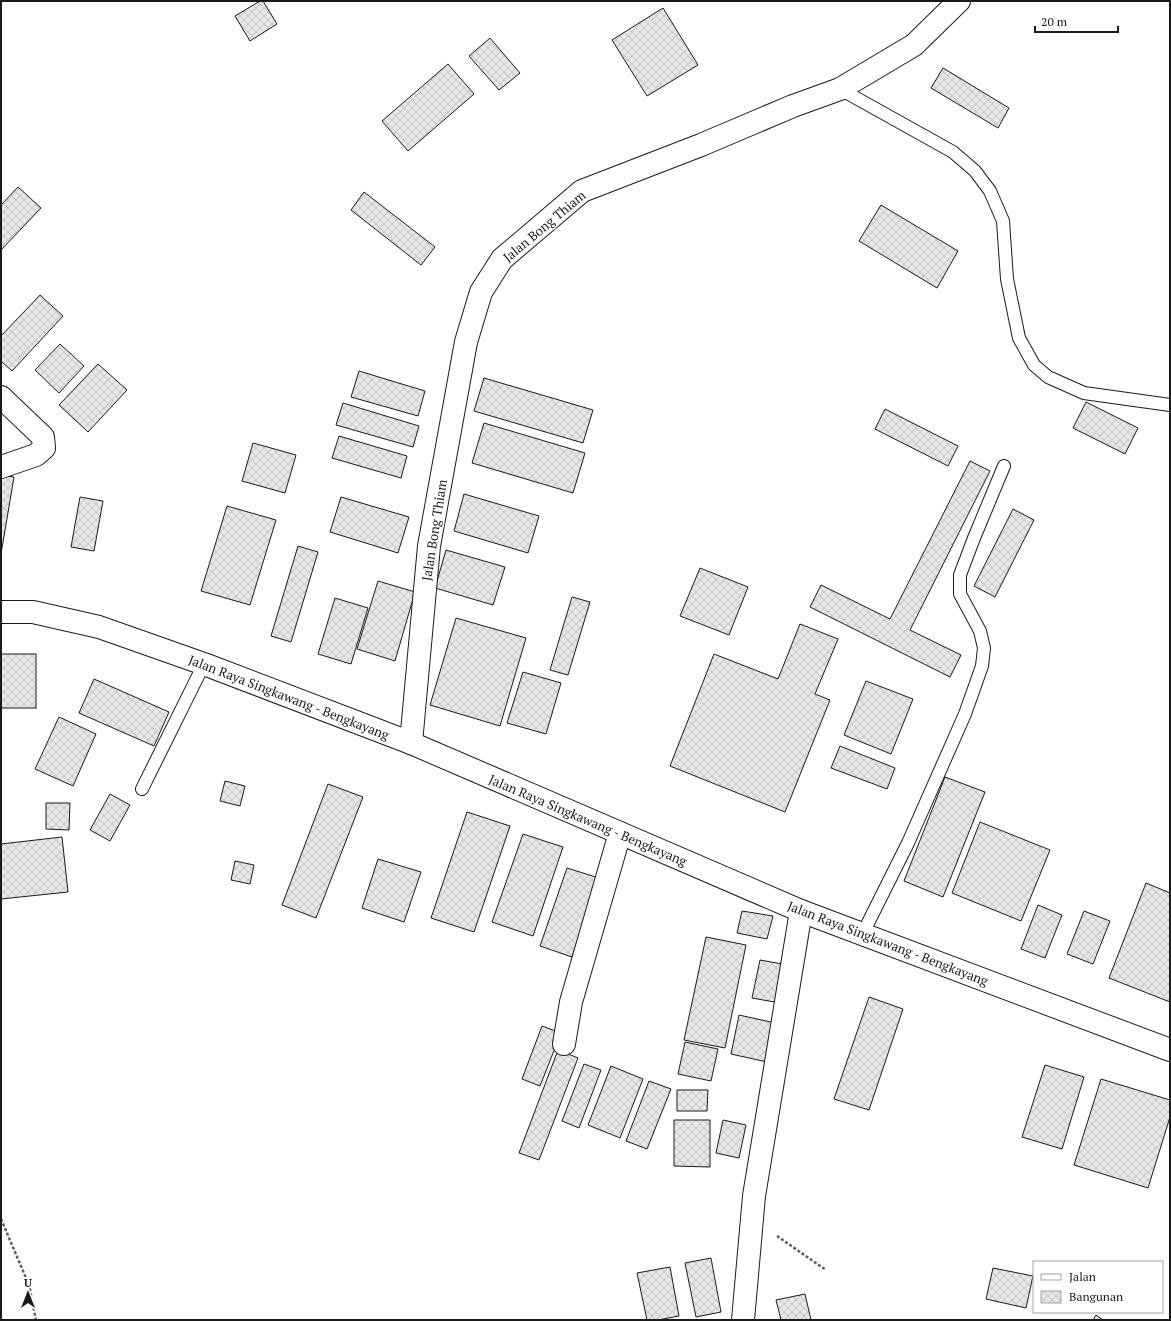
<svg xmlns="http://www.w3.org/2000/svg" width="1171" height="1321" font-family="'PT Serif',serif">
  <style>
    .building { fill: url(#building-cross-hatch); stroke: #1a1a1a }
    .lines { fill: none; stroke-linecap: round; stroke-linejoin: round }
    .lane-casing { stroke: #1a1a1a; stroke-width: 14 }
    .street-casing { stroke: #1a1a1a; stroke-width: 24 }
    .primary-casing { stroke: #1a1a1a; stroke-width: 24 }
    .path { stroke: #5f5f5f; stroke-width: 2.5; stroke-dasharray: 3 2; stroke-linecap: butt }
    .lane { stroke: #fff; stroke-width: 12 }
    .street { stroke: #fff; stroke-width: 22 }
    .primary { stroke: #fff; stroke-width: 22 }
    .labels { text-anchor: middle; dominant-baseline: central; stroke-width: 3; stroke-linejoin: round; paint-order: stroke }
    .street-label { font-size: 13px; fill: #1a1a1a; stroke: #fff }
  </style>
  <defs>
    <pattern id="building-cross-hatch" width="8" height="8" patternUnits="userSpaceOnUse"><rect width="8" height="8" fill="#e6e6e6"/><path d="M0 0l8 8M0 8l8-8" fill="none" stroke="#c5c5c5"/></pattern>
  </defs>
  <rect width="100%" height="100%" fill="#fff"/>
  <!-- building -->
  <g class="building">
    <polygon points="260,1 263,1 277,24 250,41 235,16"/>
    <polygon points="663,8 698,65 647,96 612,40"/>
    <polygon points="490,38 520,73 499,90 469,56"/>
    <polygon points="448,64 474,94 408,151 382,121"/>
    <polygon points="943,68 1009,108 998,128 931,88"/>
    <polygon points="18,187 41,208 1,250 1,205"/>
    <polygon points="364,192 435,247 421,265 351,210"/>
    <polygon points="881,205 958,251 937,288 859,241"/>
    <polygon points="40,295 63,316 12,371 1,361 1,336"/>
    <polygon points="60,344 84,366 59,393 35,370"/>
    <polygon points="98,364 127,390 88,432 59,405"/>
    <polygon points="359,371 425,391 418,416 351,397"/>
    <polygon points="484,378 593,410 583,443 474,411"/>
    <polygon points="1086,402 1138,428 1125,454 1073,428"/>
    <polygon points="343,403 419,426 413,447 336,425"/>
    <polygon points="885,409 958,446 948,466 875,429"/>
    <polygon points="484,423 585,453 573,493 472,463"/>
    <polygon points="339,436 407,456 401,478 332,458"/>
    <polygon points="253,443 296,455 285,493 242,481"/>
    <polygon points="970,461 990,471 910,630 961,655 950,677 810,607 821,585 890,619"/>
    <polygon points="1,475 14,477 1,554"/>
    <polygon points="464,494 539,516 528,553 454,531"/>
    <polygon points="80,497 103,501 94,551 71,547"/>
    <polygon points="341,497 409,517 398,553 330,532"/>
    <polygon points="227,506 276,520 250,605 201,591"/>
    <polygon points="1013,509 1034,520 995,597 974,586"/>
    <polygon points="298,546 318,552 291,642 271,636"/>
    <polygon points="446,550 505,567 493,605 435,588"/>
    <polygon points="700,568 748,587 729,635 680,616"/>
    <polygon points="378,581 415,592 395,661 357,649"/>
    <polygon points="572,597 590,602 568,675 550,670"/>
    <polygon points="335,598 368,608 351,664 318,654"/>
    <polygon points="456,618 526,638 500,726 430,705"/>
    <polygon points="800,624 838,639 815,694 830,700 785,812 670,766 714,654 778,679"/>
    <rect x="1" y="654" width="35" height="54"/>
    <polygon points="523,672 561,683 546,734 507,723"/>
    <polygon points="94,679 169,712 154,746 79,713"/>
    <polygon points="866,681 913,699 891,754 844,735"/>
    <polygon points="59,717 96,734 73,786 35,769"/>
    <polygon points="840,746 895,768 887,789 831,768"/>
    <polygon points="945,777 985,792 943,897 904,881"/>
    <polygon points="225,781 245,786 240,806 220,801"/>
    <polygon points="328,784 363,797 316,918 282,905"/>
    <polygon points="110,794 130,805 110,841 90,830"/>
    <polygon points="46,803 70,803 69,830 46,829"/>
    <polygon points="467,812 510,826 474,932 431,918"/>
    <polygon points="980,822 1050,850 1021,921 952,893"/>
    <polygon points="523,834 563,847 533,936 492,922"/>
    <polygon points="62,837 68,892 1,899 1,844"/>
    <polygon points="378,859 421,872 404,922 362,908"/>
    <polygon points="235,861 254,865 250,884 231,880"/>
    <polygon points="567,868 599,878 572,957 540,946"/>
    <polygon points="1146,883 1170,893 1170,1002 1109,978"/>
    <polygon points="1038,905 1062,915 1045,958 1021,949"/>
    <polygon points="742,911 773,916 767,939 737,933"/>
    <polygon points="1084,911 1110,921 1093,964 1067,954"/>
    <polygon points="706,937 746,945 725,1048 684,1040"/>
    <polygon points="760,960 788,965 780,1003 752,998"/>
    <polygon points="869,997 903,1009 869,1110 834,1099"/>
    <polygon points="739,1015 775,1023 767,1062 731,1054"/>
    <polygon points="542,1026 561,1033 540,1086 522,1079"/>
    <polygon points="685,1042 718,1049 711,1081 678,1074"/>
    <polygon points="558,1050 578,1058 539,1160 519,1153"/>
    <polygon points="584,1064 601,1070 579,1128 562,1121"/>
    <polygon points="1045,1065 1084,1077 1062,1149 1022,1137"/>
    <polygon points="611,1066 643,1079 620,1138 588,1125"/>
    <polygon points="1101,1079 1170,1100 1170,1117 1148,1188 1074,1165"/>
    <polygon points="649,1081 671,1089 647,1149 626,1141"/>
    <polygon points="677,1090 708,1090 707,1111 677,1111"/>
    <polygon points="674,1120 710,1120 710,1167 674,1166"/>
    <polygon points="723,1120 746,1125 739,1158 716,1153"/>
    <polygon points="711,1258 721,1312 696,1317 685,1263"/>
    <polygon points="670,1267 679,1316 658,1320 647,1320 637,1273"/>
    <polygon points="993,1268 1033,1276 1026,1308 986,1299"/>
    <polygon points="805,1294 811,1320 781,1320 776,1300"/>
    <polygon points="1096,1315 1103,1320 1093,1320"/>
  </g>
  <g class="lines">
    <!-- lane casing -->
    <g class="lane-casing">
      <g id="lane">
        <polyline points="840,89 953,152 975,171 990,191 1003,221 1007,279 1019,338 1034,365 1048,377 1084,393 1170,405"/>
        <polyline points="142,789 204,664"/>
        <polyline points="863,933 908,843 965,714 982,666 984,648 980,631 960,594 960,575 974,538 1004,466"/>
      </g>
    </g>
    <!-- street casing -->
    <g class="street-casing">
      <g id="street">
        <polyline points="1,397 43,437 44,448 36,455 1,467"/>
        <polyline points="411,743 429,546 466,342 481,292 502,259 582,191 701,145 793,106 840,89 914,45 959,1"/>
        <polyline points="564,1044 571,1002 620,833"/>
        <polyline points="743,1320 754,1196 801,911"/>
      </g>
    </g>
    <!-- primary casing -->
    <g class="primary-casing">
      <polyline id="primary" points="1,612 33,612 99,627 204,664 411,743 801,911 1170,1050"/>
    </g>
    <!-- path -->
    <g class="path">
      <polyline points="1,1219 29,1285 36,1320"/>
      <polyline points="777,1236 826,1270"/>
    </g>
    <!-- lane -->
    <use href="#lane" class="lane"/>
    <!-- street -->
    <use href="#street" class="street"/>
    <!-- primary -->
    <use href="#primary" class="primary"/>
  </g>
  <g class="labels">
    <!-- street labels -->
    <g class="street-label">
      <text transform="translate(544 226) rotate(-40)">Jalan Bong Thiam</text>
      <text transform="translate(434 530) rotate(-81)">Jalan Bong Thiam</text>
      <text transform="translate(289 697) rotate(21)">Jalan Raya Singkawang - Bengkayang</text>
      <text transform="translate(588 820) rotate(23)">Jalan Raya Singkawang - Bengkayang</text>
      <text transform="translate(888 943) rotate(21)">Jalan Raya Singkawang - Bengkayang</text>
    </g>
  </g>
  <!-- border -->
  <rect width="1171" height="1321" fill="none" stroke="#1a1a1a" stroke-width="4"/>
  <!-- legend -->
  <rect x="1033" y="1261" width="130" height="52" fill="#ffffff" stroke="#a3a3a3"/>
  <rect x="1041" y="1274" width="20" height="6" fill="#ffffff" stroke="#a3a3a3"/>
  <text x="1069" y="1281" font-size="12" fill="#1a1a1a">Jalan</text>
  <rect x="1041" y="1291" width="20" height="12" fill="url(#building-cross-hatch)" stroke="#a3a3a3"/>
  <text x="1069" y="1301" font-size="12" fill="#1a1a1a">Bangunan</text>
  <!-- north arrow -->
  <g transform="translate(28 1293)" stroke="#ffffff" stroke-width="3" paint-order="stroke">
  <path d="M0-3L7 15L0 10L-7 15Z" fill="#1a1a1a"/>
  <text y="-6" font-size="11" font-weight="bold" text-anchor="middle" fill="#1a1a1a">U</text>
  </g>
  <!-- scale -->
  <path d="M1035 26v6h83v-6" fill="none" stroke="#1a1a1a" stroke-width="2"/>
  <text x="1041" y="26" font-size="12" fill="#1a1a1a" stroke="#ffffff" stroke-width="3" paint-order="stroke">20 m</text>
</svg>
